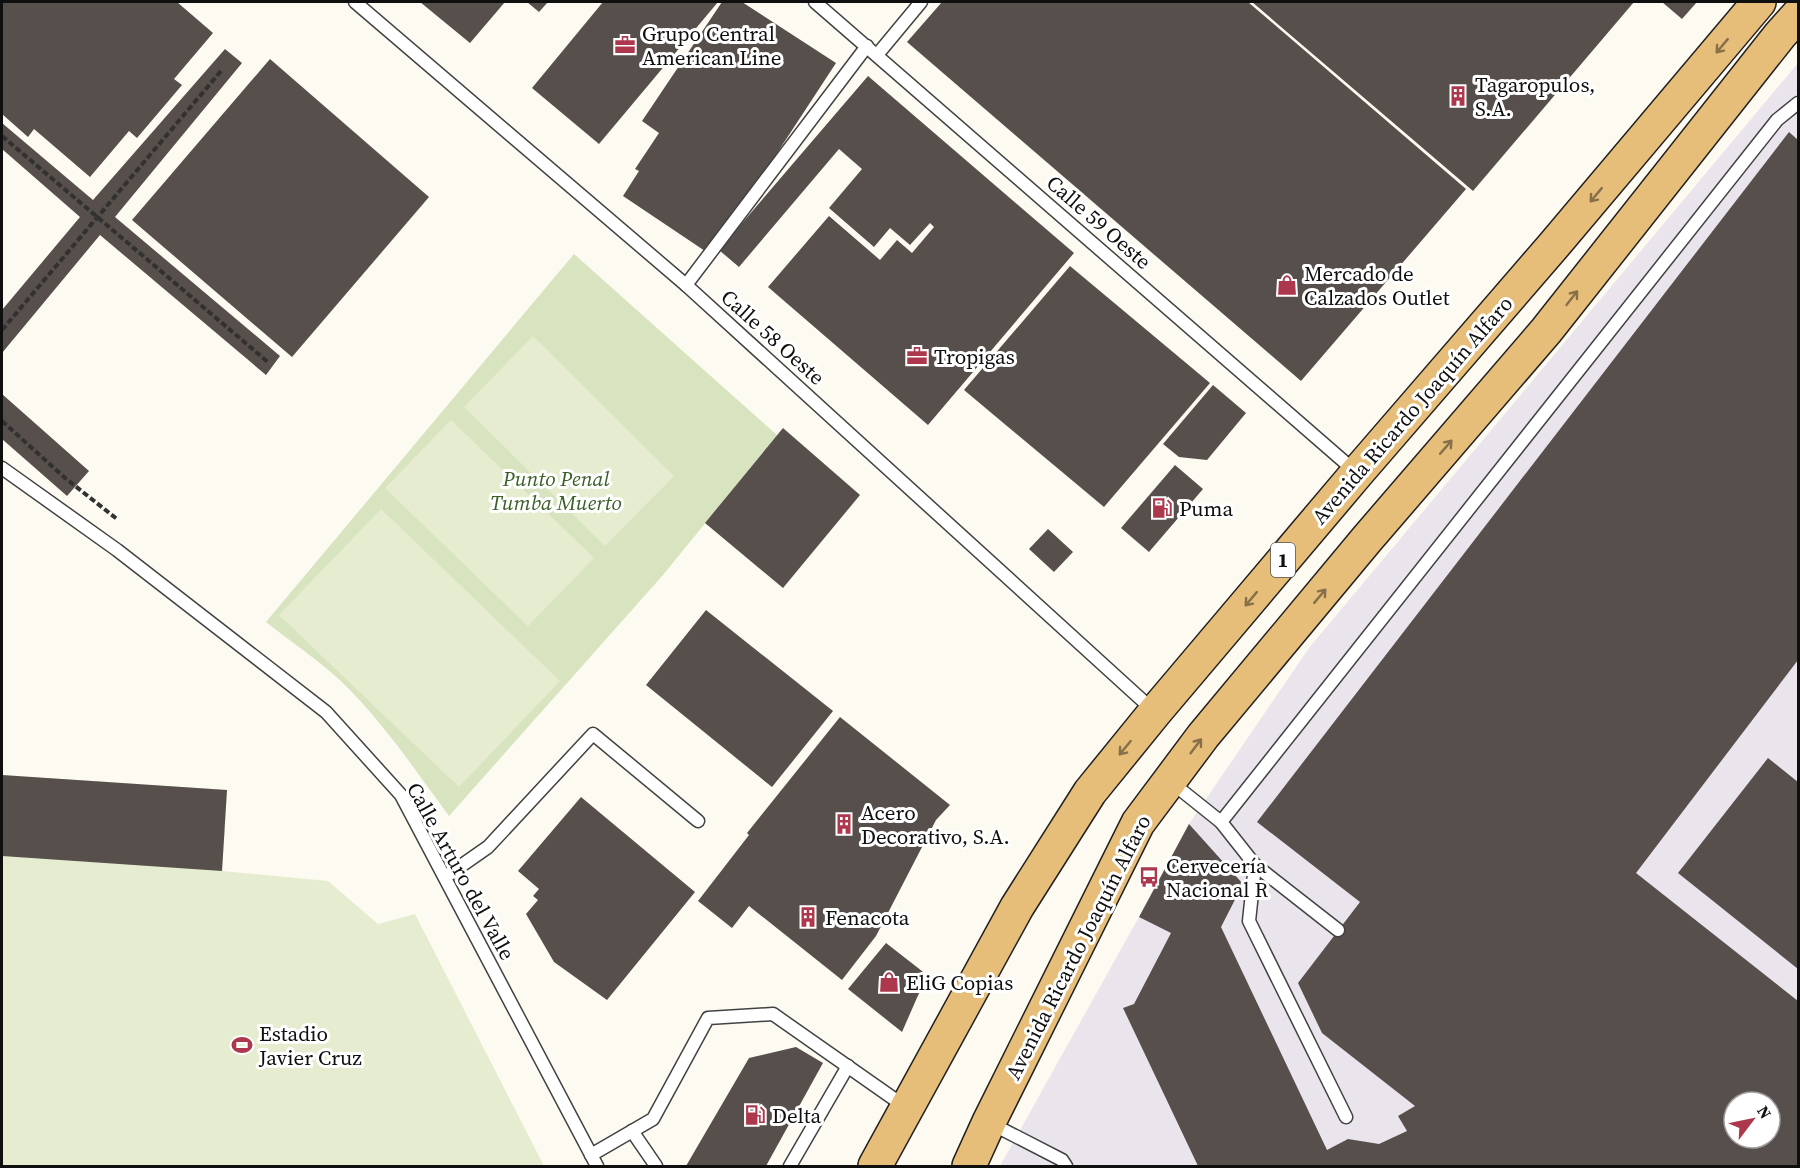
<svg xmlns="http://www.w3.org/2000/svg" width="1800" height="1168" font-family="'Source Serif 4',serif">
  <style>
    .industrial { fill: #eae4ec; fill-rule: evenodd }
    .green { fill: #d7e4bf }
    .pitch { fill: #e6ecd0 }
    .building { fill: #564f4c; fill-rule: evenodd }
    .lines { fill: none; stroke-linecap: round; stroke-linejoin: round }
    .lane-casing { stroke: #424242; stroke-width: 15 }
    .primary-casing { stroke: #202020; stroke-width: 36 }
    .path { stroke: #313131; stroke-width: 4; stroke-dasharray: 6 3; stroke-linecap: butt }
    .lane { stroke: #fff; stroke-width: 12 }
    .primary { stroke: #e7be79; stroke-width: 33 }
    .oneway { stroke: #866f49 }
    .labels { text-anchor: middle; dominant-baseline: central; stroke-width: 6; stroke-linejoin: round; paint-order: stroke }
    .shield { fill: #fff; stroke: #575757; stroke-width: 1.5 }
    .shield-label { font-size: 20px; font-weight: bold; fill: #0f0f0f }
    .poi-label { font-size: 21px; fill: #0f0f0f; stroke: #fff; text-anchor: start }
    .street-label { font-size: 21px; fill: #0f0f0f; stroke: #fff }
    .park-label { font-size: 21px; font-style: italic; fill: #3a5e27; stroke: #fff }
  </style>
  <rect width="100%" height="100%" fill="#fdfaf2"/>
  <!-- industrial -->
  <path class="industrial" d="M 1798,63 L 1798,1166 L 1000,1166 L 1139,917 L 1189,824 L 1309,648 ZM 1734,1102 L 1770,1102 L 1770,1138 L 1734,1138 Z"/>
  <!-- green -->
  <path class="green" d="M 574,254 L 777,435 L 663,575 L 449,816 C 416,771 385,725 345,685 C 323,663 291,642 266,622 Z"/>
  <!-- pitch -->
  <g class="pitch">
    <polygon points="533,336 674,476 605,546 464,407"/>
    <polygon points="451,420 594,558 528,626 385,488"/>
    <polygon points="381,509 560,681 459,787 279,615"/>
    <polygon points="2,775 227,790 222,871 328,881 378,924 415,914 544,1166 2,1166"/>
  </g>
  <!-- building -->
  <g class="building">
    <polygon points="2,2 177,2 213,33 174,79 182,85 137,138 129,131 90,177 34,129 28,137 2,114 2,104 3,102 2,101"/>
    <polygon points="420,2 505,2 470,43"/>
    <polygon points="527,2 548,2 539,12"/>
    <polygon points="603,2 718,2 599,144 532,88"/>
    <polygon points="722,2 742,2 836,63 726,231 721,227 705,251 623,196 639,171 635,169 659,133 642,121"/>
    <polygon points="942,2 1248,2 1466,189 1301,381 907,42"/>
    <polygon points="1252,2 1634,2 1473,191"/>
    <polygon points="1662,2 1697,2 1682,19"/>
    <polygon points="225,49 242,63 115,217 280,356 266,375 100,235 2,353 2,310 80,217 2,149 2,123 93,200"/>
    <polygon points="270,59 429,197 292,357 132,220"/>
    <polygon points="868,76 1074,253 928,425 768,287 829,216 880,260 897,240 912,253 934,227 930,223 910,245 890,228 874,247 829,208 862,169 839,149 739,267 719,250"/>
    <path d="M 1789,132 L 1798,140 L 1798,660 L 1636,873 L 1798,1001 L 1798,1166 L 1198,1166 L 1123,1008 L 1134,1004 L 1171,933 L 1139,917 L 1189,824 L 1243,884 L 1221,927 L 1327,1150 L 1348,1139 L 1379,1144 L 1407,1131 L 1398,1116 L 1415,1106 L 1322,1033 L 1298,983 L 1360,902 L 1257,822 ZM 1734,1102 L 1770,1102 L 1770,1138 L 1734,1138 Z"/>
    <polygon points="1070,266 1210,383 1104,507 964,390"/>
    <polygon points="1213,385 1246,413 1207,460 1179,457 1163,444"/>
    <polygon points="2,394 89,471 67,496 2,439"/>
    <polygon points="783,428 860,495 783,588 705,523"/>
    <polygon points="1175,465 1203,489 1149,552 1121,528"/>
    <polygon points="1048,529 1073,552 1054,572 1029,549"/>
    <polygon points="706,610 833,711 772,787 646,685"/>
    <polygon points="840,717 950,805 936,820 876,936 842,980 749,906 732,928 698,901 749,835 747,833"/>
    <polygon points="1768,758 1798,782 1798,969 1678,873"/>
    <polygon points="2,775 227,790 222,871 2,856"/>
    <polygon points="581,797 695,892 607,1000 554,962 526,914 538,900 533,896 539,889 518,871"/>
    <polygon points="886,943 927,975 902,1032 848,989"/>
    <polygon points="796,1047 823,1063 766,1166 686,1166 749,1058"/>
  </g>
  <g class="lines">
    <!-- lane casing -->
    <g class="lane-casing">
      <g id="lane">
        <polyline points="355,2 686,285 1154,711"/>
        <polyline points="815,2 1356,472"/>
        <polyline points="877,55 921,2"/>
        <polyline points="686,285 867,46"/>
        <polyline points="2,468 117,550 326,712 401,795 597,1166"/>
        <polyline points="1171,782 1221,822"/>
        <polyline points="1255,865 1249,921 1346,1117"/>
        <polyline points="445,877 488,847 593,734 698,821"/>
        <polyline points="1338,930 1255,865 1221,822 1777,120 1798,103"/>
        <polyline points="990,1123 1062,1160 1066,1166"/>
        <polyline points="632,1131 656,1166"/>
        <polyline points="591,1155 653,1119 708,1018 773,1014 907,1108"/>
        <polyline points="790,1166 848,1066"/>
      </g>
    </g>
    <!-- primary casing -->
    <g class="primary-casing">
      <g id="primary">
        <polyline points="875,1166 1017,907 1090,792 1155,712 1357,473 1554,245 1759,2"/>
        <polyline points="969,1166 989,1122 1138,823 1203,736 1367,539 1546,331 1780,35 1798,15"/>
      </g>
    </g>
    <!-- path -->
    <g class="path">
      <polyline points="2,136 269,363"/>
      <polyline points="2,330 221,71"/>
      <polyline points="2,421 65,478 117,519"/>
    </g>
    <!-- lane -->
    <use href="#lane" class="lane"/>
    <!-- primary -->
    <use href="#primary" class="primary"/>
  </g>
  <!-- one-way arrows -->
  <defs><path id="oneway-shaft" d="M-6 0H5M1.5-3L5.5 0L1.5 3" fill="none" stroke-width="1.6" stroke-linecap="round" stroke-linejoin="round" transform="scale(1.5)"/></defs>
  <g class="oneway">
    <use href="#oneway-shaft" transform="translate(1722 46) rotate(130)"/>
    <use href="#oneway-shaft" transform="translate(1596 195) rotate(130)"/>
    <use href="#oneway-shaft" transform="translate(1572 298) rotate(-52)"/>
    <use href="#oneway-shaft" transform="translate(1446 447) rotate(-49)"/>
    <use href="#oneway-shaft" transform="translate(1320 596) rotate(-50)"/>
    <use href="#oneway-shaft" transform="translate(1251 599) rotate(130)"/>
    <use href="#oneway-shaft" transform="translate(1196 746) rotate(-53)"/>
    <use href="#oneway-shaft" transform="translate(1125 748) rotate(129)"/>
  </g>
  <!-- icons -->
  <defs>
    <g id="office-bare" transform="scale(1.62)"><path d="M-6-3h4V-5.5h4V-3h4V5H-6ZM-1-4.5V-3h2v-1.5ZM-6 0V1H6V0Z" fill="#ad384d" stroke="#fff" stroke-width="2.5" paint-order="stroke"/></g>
    <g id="building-bare" transform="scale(1.62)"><path d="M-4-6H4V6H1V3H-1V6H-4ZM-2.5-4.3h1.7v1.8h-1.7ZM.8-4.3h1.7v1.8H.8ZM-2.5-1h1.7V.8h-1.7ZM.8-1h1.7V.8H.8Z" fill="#ad384d" stroke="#fff" stroke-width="2.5" paint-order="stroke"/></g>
    <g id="shop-bare" transform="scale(1.62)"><path d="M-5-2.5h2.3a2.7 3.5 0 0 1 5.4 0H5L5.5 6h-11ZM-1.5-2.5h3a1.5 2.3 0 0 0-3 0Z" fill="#ad384d" stroke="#fff" stroke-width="2.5" paint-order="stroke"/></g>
    <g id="fuel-bare" transform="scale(1.62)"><path d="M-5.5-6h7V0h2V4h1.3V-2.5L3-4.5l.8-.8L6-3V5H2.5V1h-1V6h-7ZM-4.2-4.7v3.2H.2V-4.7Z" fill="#ad384d" stroke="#fff" stroke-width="2.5" paint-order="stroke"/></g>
    <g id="bus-bare" transform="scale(1.62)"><path d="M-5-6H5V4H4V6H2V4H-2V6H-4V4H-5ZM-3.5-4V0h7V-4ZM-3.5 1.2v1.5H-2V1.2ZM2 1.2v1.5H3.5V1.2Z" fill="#ad384d" stroke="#fff" stroke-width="2.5" paint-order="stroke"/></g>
    <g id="stadium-bare" transform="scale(1.62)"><path d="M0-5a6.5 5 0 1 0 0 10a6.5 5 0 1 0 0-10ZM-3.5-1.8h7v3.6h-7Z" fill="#ad384d" stroke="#fff" stroke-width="2.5" paint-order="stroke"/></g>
  </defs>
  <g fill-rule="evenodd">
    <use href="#office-bare" x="625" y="45"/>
    <use href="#building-bare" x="1458" y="96"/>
    <use href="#shop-bare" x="1287" y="285"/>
    <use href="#office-bare" x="917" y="356"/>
    <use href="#fuel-bare" x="1162" y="508"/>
    <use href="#building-bare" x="844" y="824"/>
    <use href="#bus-bare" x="1149" y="877"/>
    <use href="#building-bare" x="808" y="917"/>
    <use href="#shop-bare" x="889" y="982"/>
    <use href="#stadium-bare" x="242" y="1045"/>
    <use href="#fuel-bare" x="755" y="1115"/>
  </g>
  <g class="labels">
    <!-- shield labels -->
    <rect class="shield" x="1271" y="543" width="24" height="34" rx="4.5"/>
    <g class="shield-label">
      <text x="1283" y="560">1</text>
    </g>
    <!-- poi labels -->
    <g class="poi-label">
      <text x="642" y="33">Grupo Central<tspan x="642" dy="24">American Line</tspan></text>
      <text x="1475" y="84">Tagaropulos,<tspan x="1475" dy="24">S.A.</tspan></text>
      <text x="1304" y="273">Mercado de<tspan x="1304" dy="24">Calzados Outlet</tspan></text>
      <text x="934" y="356">Tropigas</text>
      <text x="1179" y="508">Puma</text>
      <text x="861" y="812">Acero<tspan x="861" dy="24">Decorativo, S.A.</tspan></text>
      <text x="1166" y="865">Cervecería<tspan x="1166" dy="24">Nacional R</tspan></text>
      <text x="825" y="917">Fenacota</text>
      <text x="906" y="982">EliG Copias</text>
      <text x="259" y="1033">Estadio<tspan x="259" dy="24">Javier Cruz</tspan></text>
      <text x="772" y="1115">Delta</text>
    </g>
    <!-- street labels -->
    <g class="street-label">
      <text transform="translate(1099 222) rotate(41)">Calle 59 Oeste</text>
      <text transform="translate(773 337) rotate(42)">Calle 58 Oeste</text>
      <text transform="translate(1412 410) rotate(-49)">Avenida Ricardo Joaquín Alfaro</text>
      <text transform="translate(461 871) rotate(61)">Calle Arturo del Valle</text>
      <text transform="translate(1078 947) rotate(-63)">Avenida Ricardo Joaquín Alfaro</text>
    </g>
    <!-- park labels -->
    <g class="park-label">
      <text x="556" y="478">Punto Penal<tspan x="556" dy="24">Tumba Muerto</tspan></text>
    </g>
  </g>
  <!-- border -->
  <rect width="1800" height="1168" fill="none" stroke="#0f0f0f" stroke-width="6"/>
  <!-- north arrow -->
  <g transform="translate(1752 1120) rotate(58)"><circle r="28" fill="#ffffff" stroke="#9f9f9f" stroke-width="1.5"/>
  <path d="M0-4.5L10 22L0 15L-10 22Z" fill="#ad384d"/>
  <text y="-9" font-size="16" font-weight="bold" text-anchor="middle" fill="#0f0f0f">N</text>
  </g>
</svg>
